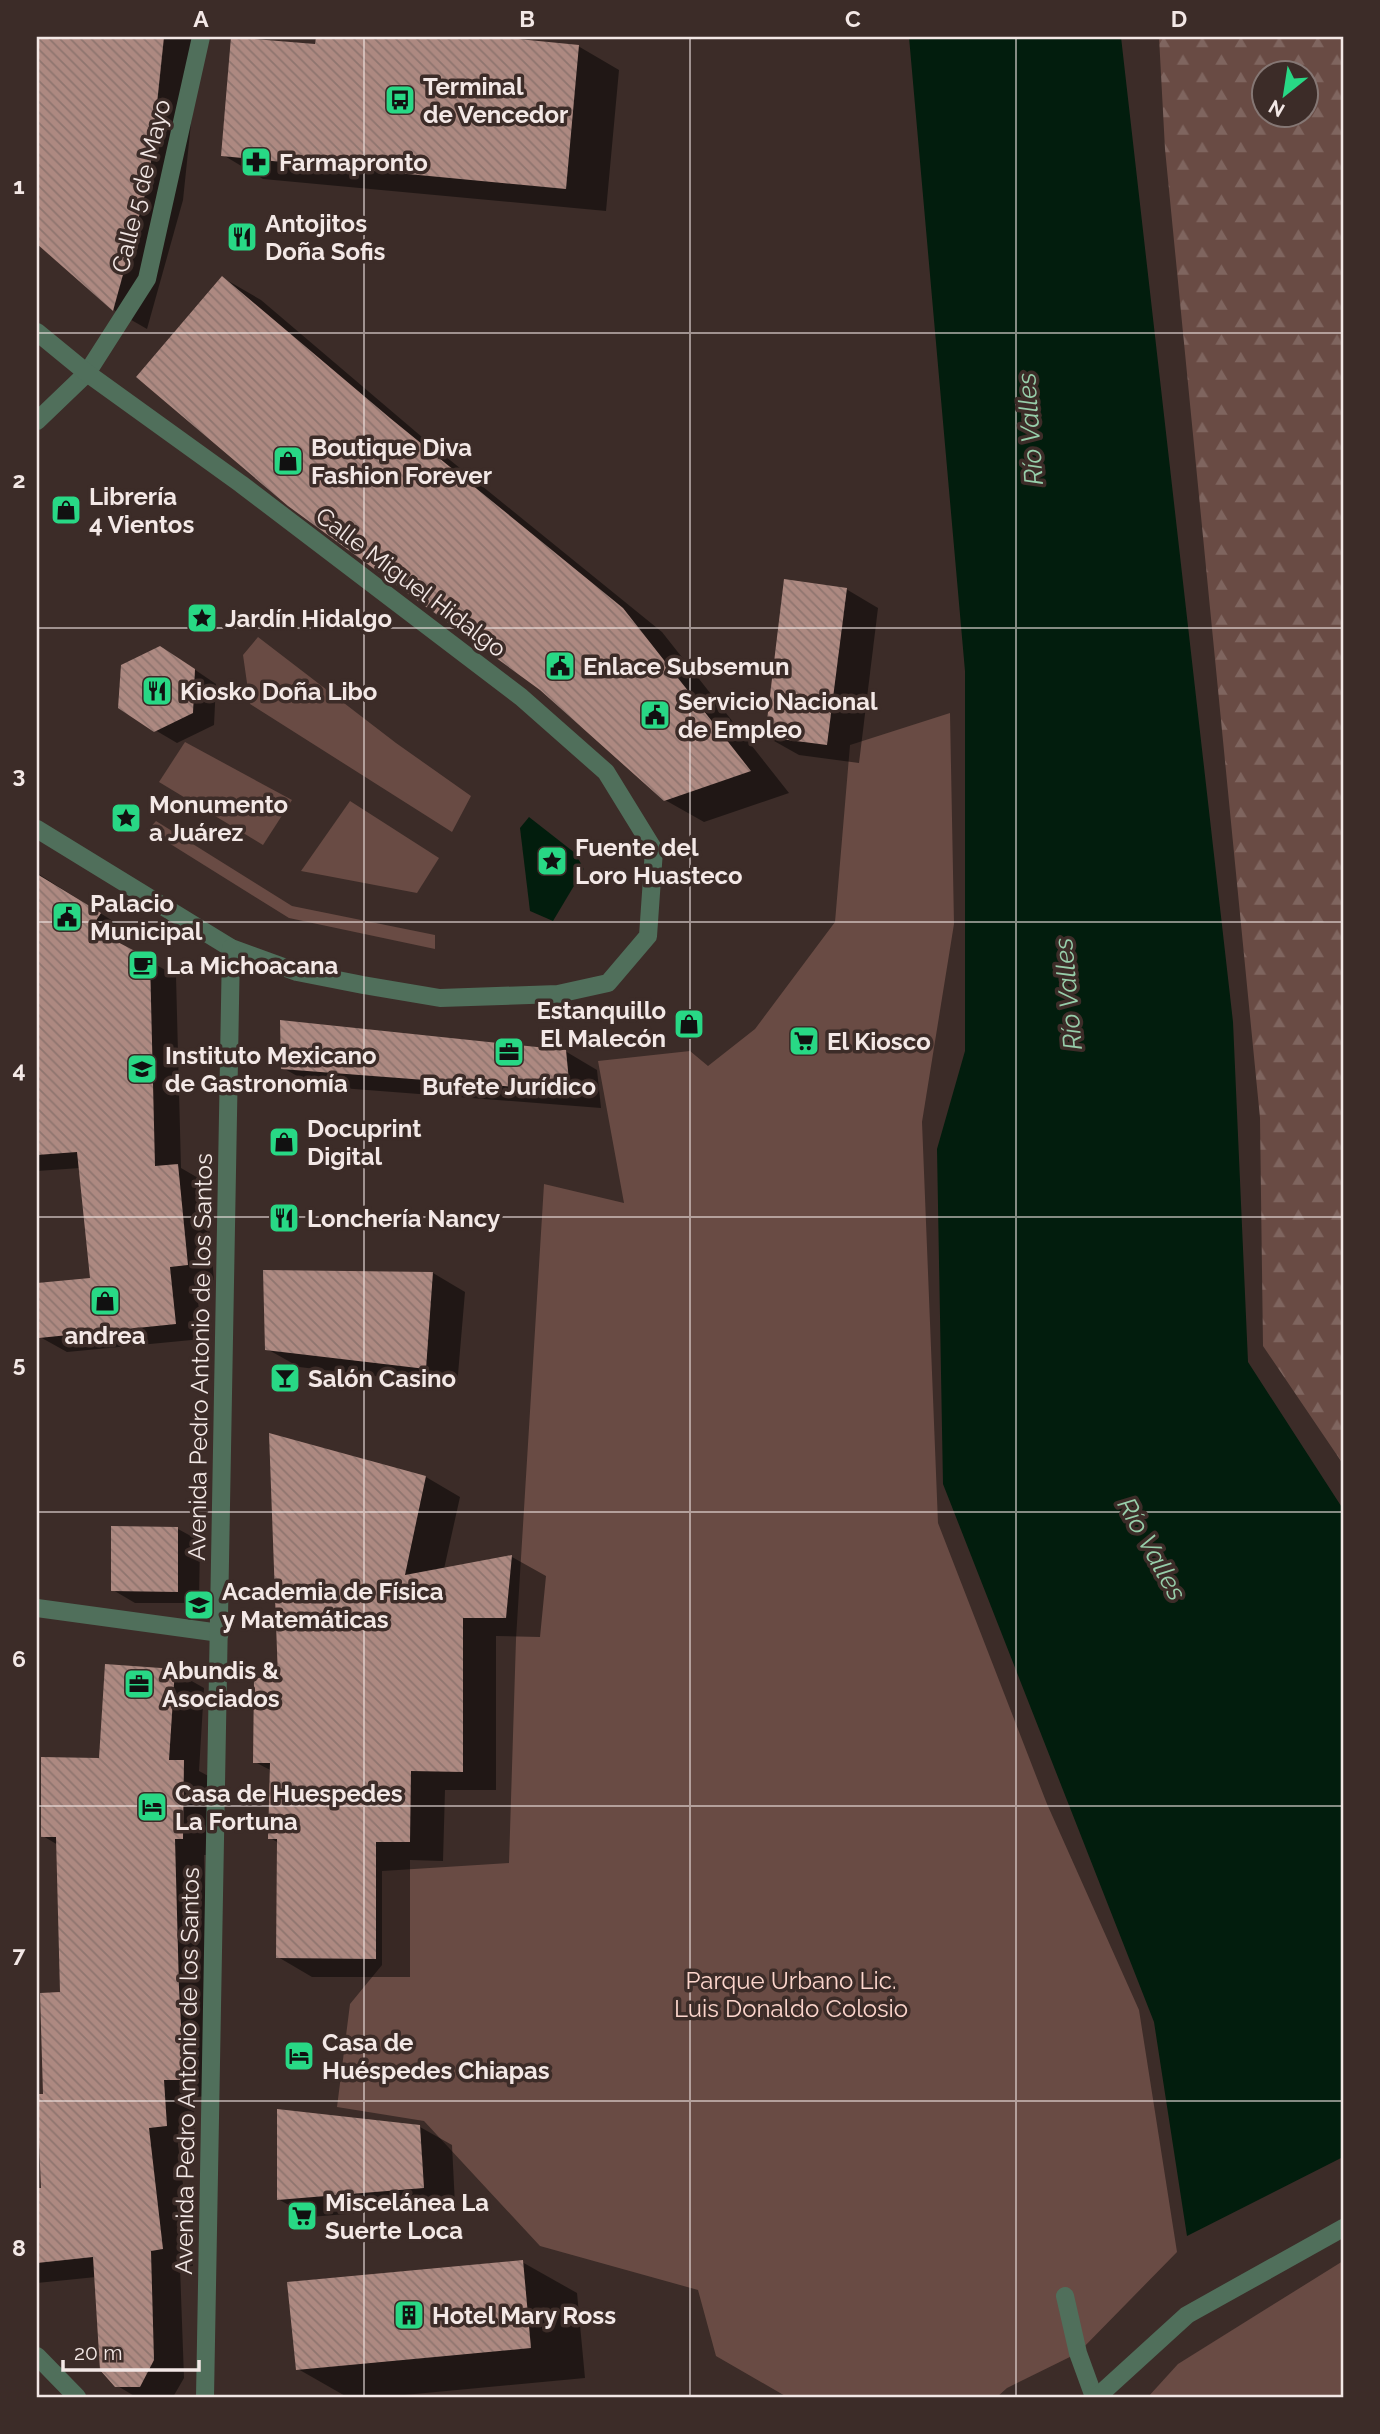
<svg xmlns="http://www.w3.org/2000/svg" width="1380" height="2434" font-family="Raleway,sans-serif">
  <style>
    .forest { fill: url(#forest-firs); fill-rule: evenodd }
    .green { fill: #694b44 }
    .water { fill: #021d0d }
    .shadow { fill: #0007 }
    .building { fill: url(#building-back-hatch) }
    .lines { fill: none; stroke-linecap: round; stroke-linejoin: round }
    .pedestrian { stroke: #506f5b; stroke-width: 18 }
    .minor { stroke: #506f5b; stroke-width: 18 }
    .tertiary { stroke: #506f5b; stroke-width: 18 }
    .grid { fill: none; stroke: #f3e8e6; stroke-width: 2; stroke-opacity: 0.55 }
    .labels { text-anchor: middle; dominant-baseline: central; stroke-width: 7; stroke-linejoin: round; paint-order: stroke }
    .poi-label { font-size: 24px; font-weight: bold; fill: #f3e8e6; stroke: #3c2c28; text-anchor: start }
    .street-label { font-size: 24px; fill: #f3e8e6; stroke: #3c2c28 }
    .park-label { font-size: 24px; fill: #fdd6cd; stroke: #3c2c28 }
    .water-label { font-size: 26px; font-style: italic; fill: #97ceaa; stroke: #3c2c28 }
    .neatline { fill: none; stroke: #f3e8e6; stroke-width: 2.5 }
    .grid-label { font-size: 23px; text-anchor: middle; font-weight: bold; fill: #f3e8e6 }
  </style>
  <defs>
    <pattern id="forest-firs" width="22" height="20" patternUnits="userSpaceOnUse" patternTransform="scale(1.75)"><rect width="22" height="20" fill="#694b44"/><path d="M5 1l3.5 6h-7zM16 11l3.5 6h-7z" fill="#7f655f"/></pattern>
    <pattern id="building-back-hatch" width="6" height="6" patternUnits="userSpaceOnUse" patternTransform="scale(1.75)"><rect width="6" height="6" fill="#ad8981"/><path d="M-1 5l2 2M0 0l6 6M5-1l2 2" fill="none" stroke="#8f756f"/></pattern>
  </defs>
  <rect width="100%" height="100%" fill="#3c2c28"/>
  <!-- forest -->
  <path class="forest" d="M 1159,37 L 1343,37 L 1343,1464 L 1263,1346 L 1260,1118 L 1165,149 ZM 1264,74 L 1306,74 L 1306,116 L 1264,116 Z"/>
  <!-- green -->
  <g class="green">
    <polygon points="258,637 396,743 471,796 452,832 250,704 243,655"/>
    <polygon points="950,713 954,924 922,1122 938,1523 1047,1804 1139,2010 1177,2252 1078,2353 1007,2388 997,2397 787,2397 716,2356 698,2290 540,2246 424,2121 337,2107 350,2004 382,1965 382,1871 509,1863 516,1639 544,1184 624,1203 598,1061 690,1051 708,1066 755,1029 835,922 850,745"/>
    <polygon points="185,742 292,800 263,845 159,782"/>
    <polygon points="350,801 439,858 417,893 301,871"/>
    <polygon points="156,821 292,906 435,935 435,949 289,918 148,830"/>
    <polygon points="1343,2261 1343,2397 1148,2397 1178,2364"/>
  </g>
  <!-- water -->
  <g class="water">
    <polygon points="909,37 1121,37 1233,1022 1248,1362 1343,1509 1343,2157 1187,2236 1154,2022 943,1484 937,1149 965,1051 965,671"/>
    <polygon points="529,817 575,853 584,869 553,921 530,911 520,828"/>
  </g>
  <!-- shadow -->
  <g class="shadow">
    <polygon points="37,37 200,37 183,200 147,329 114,310 37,242"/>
    <polygon points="318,37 491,37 578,46 619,70 606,211 263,179 223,155 317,46"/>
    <polygon points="223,278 261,300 429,443 662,632 789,793 704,822 665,800"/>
    <polygon points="846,589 878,608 859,763 799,755 767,737"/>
    <polygon points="182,661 216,684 214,725 177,743 155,730"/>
    <polygon points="37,873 127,930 117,943 176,976 181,1168 205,1182 214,1280 196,1282 202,1339 67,1352 40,1337 37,1285 92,1279 80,1168 37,1171"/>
    <polygon points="565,1051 597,1070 601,1108 315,1086 283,1068"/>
    <polygon points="433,1273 465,1292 457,1386 299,1367 267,1349"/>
    <polygon points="426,1477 460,1497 444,1569 512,1557 546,1576 540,1637 496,1636 496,1790 445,1790 443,1861 410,1860 410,1977 312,1977 278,1957 279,1843 270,1838 272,1771 255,1762 280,1680"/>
    <polygon points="178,1529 200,1541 199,1603 135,1603 113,1590"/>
    <polygon points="174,1671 204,1688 199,1771 214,1779 213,1855 204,1855 208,2006 213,2096 193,2097 196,2143 178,2144 193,2266 180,2267 184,2378 173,2397 136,2397 116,2385 96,2277 37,2283 37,2190 43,2189 45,2095 62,1994 58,1845 43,1836"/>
    <polygon points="420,2127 452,2145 455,2205 310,2217 278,2199"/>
    <polygon points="522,2262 577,2293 585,2378 383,2397 347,2397 298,2369"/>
  </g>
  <!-- building -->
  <g class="building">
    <polygon points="37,37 164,37 149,180 113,311 37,244"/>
    <polygon points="231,37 315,44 316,37 497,37 579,45 566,189 221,156"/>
    <polygon points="222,276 390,418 623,608 751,771 664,801 540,690 288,506 136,377"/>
    <polygon points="784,579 847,588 827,745 765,737"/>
    <polygon points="160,646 195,669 193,713 154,732 118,708 121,665"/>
    <polygon points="37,874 101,913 91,928 150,959 155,1166 178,1164 188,1265 170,1267 176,1324 39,1338 37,1283 90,1278 77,1152 37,1155"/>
    <polygon points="280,1020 566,1050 570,1091 281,1069"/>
    <polygon points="263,1270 433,1272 426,1369 265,1350"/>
    <polygon points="269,1433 426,1476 405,1575 512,1555 506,1618 463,1618 463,1772 411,1771 410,1842 376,1842 376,1959 276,1958 277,1839 268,1839 270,1763 253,1763 254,1678 278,1678"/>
    <polygon points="111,1526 178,1527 178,1592 111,1591"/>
    <polygon points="105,1664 175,1669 169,1760 184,1760 183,1839 175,1839 179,1988 184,2080 164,2080 167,2126 149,2128 163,2249 151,2251 154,2360 140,2387 115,2387 100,2370 93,2257 37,2263 37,2188 41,2188 37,2094 43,2094 40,1993 60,1992 56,1837 41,1837 41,1757 99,1758"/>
    <polygon points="277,2109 420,2125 424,2188 277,2200"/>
    <polygon points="523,2260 531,2348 296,2370 287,2282"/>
  </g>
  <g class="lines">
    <!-- pedestrian -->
    <polyline class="pedestrian" points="1065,2296 1078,2353 1094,2397"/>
    <!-- minor -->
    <g class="minor">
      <polyline points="37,421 87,373 147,279 201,37"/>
      <polyline points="37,1608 220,1633"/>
      <polyline points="37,2356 77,2397"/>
    </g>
    <!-- tertiary -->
    <g class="tertiary">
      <polyline points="37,332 87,373 241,484 521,697 606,772 654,850 648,936 608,983 558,994 440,998 363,985 297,972 231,948 37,829"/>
      <polyline points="205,2397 231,948"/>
      <polyline points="1097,2397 1187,2315 1343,2228"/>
    </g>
  </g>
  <!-- grid -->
  <path class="grid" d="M 364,37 L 364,2397M 690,37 L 690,2397M 1016,37 L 1016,2397M 37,333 L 1343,333M 37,628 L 1343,628M 37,922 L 1343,922M 37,1217 L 1343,1217M 37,1512 L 1343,1512M 37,1806 L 1343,1806M 37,2101 L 1343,2101"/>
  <!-- icons -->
  <defs>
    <g id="bus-square" transform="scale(1.575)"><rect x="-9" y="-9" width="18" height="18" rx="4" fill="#28d885" stroke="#3c2c28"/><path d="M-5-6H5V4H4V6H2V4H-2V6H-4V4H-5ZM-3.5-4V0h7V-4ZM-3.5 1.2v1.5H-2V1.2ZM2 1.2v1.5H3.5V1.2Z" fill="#111"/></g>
    <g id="pharmacy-square" transform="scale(1.575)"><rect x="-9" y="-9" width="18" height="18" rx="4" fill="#28d885" stroke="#3c2c28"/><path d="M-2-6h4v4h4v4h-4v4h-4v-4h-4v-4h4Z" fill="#111"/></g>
    <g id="restaurant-square" transform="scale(1.575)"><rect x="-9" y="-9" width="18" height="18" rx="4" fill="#28d885" stroke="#3c2c28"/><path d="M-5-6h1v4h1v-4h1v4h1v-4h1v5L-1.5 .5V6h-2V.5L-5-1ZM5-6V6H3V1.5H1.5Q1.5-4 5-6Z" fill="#111"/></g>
    <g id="shop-square" transform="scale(1.575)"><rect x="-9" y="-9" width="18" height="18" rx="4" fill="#28d885" stroke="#3c2c28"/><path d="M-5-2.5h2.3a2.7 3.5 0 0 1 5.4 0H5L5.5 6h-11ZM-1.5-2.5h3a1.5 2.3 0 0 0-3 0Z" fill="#111"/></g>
    <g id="sight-square" transform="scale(1.575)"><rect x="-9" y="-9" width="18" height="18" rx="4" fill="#28d885" stroke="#3c2c28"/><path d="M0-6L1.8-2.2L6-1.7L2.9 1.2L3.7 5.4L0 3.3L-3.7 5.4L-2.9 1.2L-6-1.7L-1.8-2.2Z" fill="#111"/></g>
    <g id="civic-square" transform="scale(1.575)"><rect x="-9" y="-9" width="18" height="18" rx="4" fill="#28d885" stroke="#3c2c28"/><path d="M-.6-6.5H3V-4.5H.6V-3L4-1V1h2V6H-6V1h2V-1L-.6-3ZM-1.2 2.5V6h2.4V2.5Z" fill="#111"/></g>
    <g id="cafe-square" transform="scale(1.575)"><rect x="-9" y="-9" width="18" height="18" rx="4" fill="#28d885" stroke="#3c2c28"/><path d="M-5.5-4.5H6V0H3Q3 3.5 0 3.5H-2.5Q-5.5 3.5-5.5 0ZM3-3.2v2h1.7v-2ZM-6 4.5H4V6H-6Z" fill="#111"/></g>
    <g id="supermarket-square" transform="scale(1.575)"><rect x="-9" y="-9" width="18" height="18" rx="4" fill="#28d885" stroke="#3c2c28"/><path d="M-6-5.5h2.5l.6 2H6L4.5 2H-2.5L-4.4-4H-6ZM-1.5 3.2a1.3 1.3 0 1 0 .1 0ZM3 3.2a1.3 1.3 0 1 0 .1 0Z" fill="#111"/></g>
    <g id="office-square" transform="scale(1.575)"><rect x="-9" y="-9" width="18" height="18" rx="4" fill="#28d885" stroke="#3c2c28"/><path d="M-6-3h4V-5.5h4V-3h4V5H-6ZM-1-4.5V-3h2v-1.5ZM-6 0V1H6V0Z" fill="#111"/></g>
    <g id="university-square" transform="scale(1.575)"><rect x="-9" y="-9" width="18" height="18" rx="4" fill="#28d885" stroke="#3c2c28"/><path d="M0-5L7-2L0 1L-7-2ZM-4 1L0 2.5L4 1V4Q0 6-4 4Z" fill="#111"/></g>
    <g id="bar-square" transform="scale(1.575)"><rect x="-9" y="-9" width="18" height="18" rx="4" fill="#28d885" stroke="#3c2c28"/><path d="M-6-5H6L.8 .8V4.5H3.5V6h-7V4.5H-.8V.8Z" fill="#111"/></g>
    <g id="school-square" transform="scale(1.575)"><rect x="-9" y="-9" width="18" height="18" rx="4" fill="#28d885" stroke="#3c2c28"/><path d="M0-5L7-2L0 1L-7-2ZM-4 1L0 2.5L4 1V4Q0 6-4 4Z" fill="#111"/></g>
    <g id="hotel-square" transform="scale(1.575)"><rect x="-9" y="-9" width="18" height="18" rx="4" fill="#28d885" stroke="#3c2c28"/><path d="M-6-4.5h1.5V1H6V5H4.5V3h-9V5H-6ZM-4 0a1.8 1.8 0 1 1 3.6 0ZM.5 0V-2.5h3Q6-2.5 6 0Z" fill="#111"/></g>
    <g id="building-square" transform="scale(1.575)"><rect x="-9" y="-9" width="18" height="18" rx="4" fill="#28d885" stroke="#3c2c28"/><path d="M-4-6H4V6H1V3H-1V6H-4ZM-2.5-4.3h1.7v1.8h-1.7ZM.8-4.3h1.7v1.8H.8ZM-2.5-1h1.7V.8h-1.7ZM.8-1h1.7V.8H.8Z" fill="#111"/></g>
  </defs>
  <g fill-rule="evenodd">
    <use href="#bus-square" x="400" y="100"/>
    <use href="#pharmacy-square" x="256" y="162"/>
    <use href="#restaurant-square" x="242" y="237"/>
    <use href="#shop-square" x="288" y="461"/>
    <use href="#shop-square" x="66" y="510"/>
    <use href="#sight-square" x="202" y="618"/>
    <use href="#civic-square" x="560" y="666"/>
    <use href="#restaurant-square" x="157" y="691"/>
    <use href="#civic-square" x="655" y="715"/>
    <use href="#sight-square" x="126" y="818"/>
    <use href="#sight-square" x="552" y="861"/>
    <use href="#civic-square" x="67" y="917"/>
    <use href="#cafe-square" x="143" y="965"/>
    <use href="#shop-square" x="689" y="1024"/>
    <use href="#supermarket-square" x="804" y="1041"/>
    <use href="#office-square" x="509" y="1052"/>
    <use href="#university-square" x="142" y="1069"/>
    <use href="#shop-square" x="284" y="1142"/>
    <use href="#restaurant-square" x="284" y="1218"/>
    <use href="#shop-square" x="105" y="1301"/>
    <use href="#bar-square" x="285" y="1378"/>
    <use href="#school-square" x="199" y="1605"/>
    <use href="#office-square" x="139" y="1684"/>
    <use href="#hotel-square" x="152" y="1807"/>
    <use href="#hotel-square" x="299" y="2056"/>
    <use href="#supermarket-square" x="302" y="2216"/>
    <use href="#building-square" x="409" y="2315"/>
  </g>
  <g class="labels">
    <!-- poi labels -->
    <g class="poi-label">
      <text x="423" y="86">Terminal<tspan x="423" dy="28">de Vencedor</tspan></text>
      <text x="279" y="162">Farmapronto</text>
      <text x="265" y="223">Antojitos<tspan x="265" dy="28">Doña Sofis</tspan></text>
      <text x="311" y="447">Boutique Diva<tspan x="311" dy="28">Fashion Forever</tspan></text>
      <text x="89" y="496">Librería<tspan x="89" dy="28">4 Vientos</tspan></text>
      <text x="225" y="618">Jardín Hidalgo</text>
      <text x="583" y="666">Enlace Subsemun</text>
      <text x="180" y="691">Kiosko Doña Libo</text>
      <text x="678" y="701">Servicio Nacional<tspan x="678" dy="28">de Empleo</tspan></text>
      <text x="149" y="804">Monumento<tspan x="149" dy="28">a Juárez</tspan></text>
      <text x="575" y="847">Fuente del<tspan x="575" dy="28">Loro Huasteco</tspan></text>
      <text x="90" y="903">Palacio<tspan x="90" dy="28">Municipal</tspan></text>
      <text x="166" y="965">La Michoacana</text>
      <text x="666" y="1010" text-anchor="end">Estanquillo<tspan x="666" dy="28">El Malecón</tspan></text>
      <text x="827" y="1041">El Kiosco</text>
      <text x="165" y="1055">Instituto Mexicano<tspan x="165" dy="28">de Gastronomía</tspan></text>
      <text x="509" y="1086" text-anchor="middle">Bufete Jurídico</text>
      <text x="307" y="1128">Docuprint<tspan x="307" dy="28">Digital</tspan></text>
      <text x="307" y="1218">Lonchería Nancy</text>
      <text x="105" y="1335" text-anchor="middle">andrea</text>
      <text x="308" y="1378">Salón Casino</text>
      <text x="222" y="1591">Academia de Física<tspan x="222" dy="28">y Matemáticas</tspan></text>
      <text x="162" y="1670">Abundis &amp;<tspan x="162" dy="28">Asociados</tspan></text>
      <text x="175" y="1793">Casa de Huespedes<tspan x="175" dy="28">La Fortuna</tspan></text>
      <text x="322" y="2042">Casa de<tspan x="322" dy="28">Huéspedes Chiapas</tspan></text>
      <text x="325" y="2202">Miscelánea La<tspan x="325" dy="28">Suerte Loca</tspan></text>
      <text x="432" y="2315">Hotel Mary Ross</text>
    </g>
    <!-- street labels -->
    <g class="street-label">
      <text transform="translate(141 186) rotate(-76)">Calle 5 de Mayo</text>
      <text transform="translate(411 582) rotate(37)">Calle Miguel Hidalgo</text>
      <text transform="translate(200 1357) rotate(-89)">Avenida Pedro Antonio de los Santos</text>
      <text transform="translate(187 2071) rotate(-89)">Avenida Pedro Antonio de los Santos</text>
    </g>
    <!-- park labels -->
    <g class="park-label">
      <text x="791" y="1980">Parque Urbano Lic.<tspan x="791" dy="28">Luis Donaldo Colosio</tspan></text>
    </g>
    <!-- water labels -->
    <g class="water-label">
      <text transform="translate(1030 429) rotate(-94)">Río Valles</text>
      <text transform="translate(1068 994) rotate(-95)">Río Valles</text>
      <text transform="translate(1152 1549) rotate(61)">Río Valles</text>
    </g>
  </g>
  <!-- border -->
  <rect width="1380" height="2434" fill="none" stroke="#3c2c28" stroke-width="77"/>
  <!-- north arrow -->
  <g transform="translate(1285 94) rotate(210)"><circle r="33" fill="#3c2c28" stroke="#857774" stroke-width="2"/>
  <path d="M0-5L12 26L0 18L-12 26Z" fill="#28d885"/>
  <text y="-10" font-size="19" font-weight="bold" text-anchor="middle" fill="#f3e8e6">N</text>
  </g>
  <!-- scale -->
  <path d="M63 2360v10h136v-10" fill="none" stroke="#f3e8e6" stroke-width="3.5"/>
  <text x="74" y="2360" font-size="21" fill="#f3e8e6" stroke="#3c2c28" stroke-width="5" paint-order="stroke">20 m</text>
  <rect x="38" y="38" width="1304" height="2358" class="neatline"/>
  <g class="grid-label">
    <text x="201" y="27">A</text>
    <text x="527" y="27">B</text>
    <text x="853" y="27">C</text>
    <text x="1179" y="27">D</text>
    <text x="19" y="194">1</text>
    <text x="19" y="488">2</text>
    <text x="19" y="783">3</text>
    <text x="19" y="1078">4</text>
    <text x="19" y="1372">5</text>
    <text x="19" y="1667">6</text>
    <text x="19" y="1962">7</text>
    <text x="19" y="2256">8</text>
  </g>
</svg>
